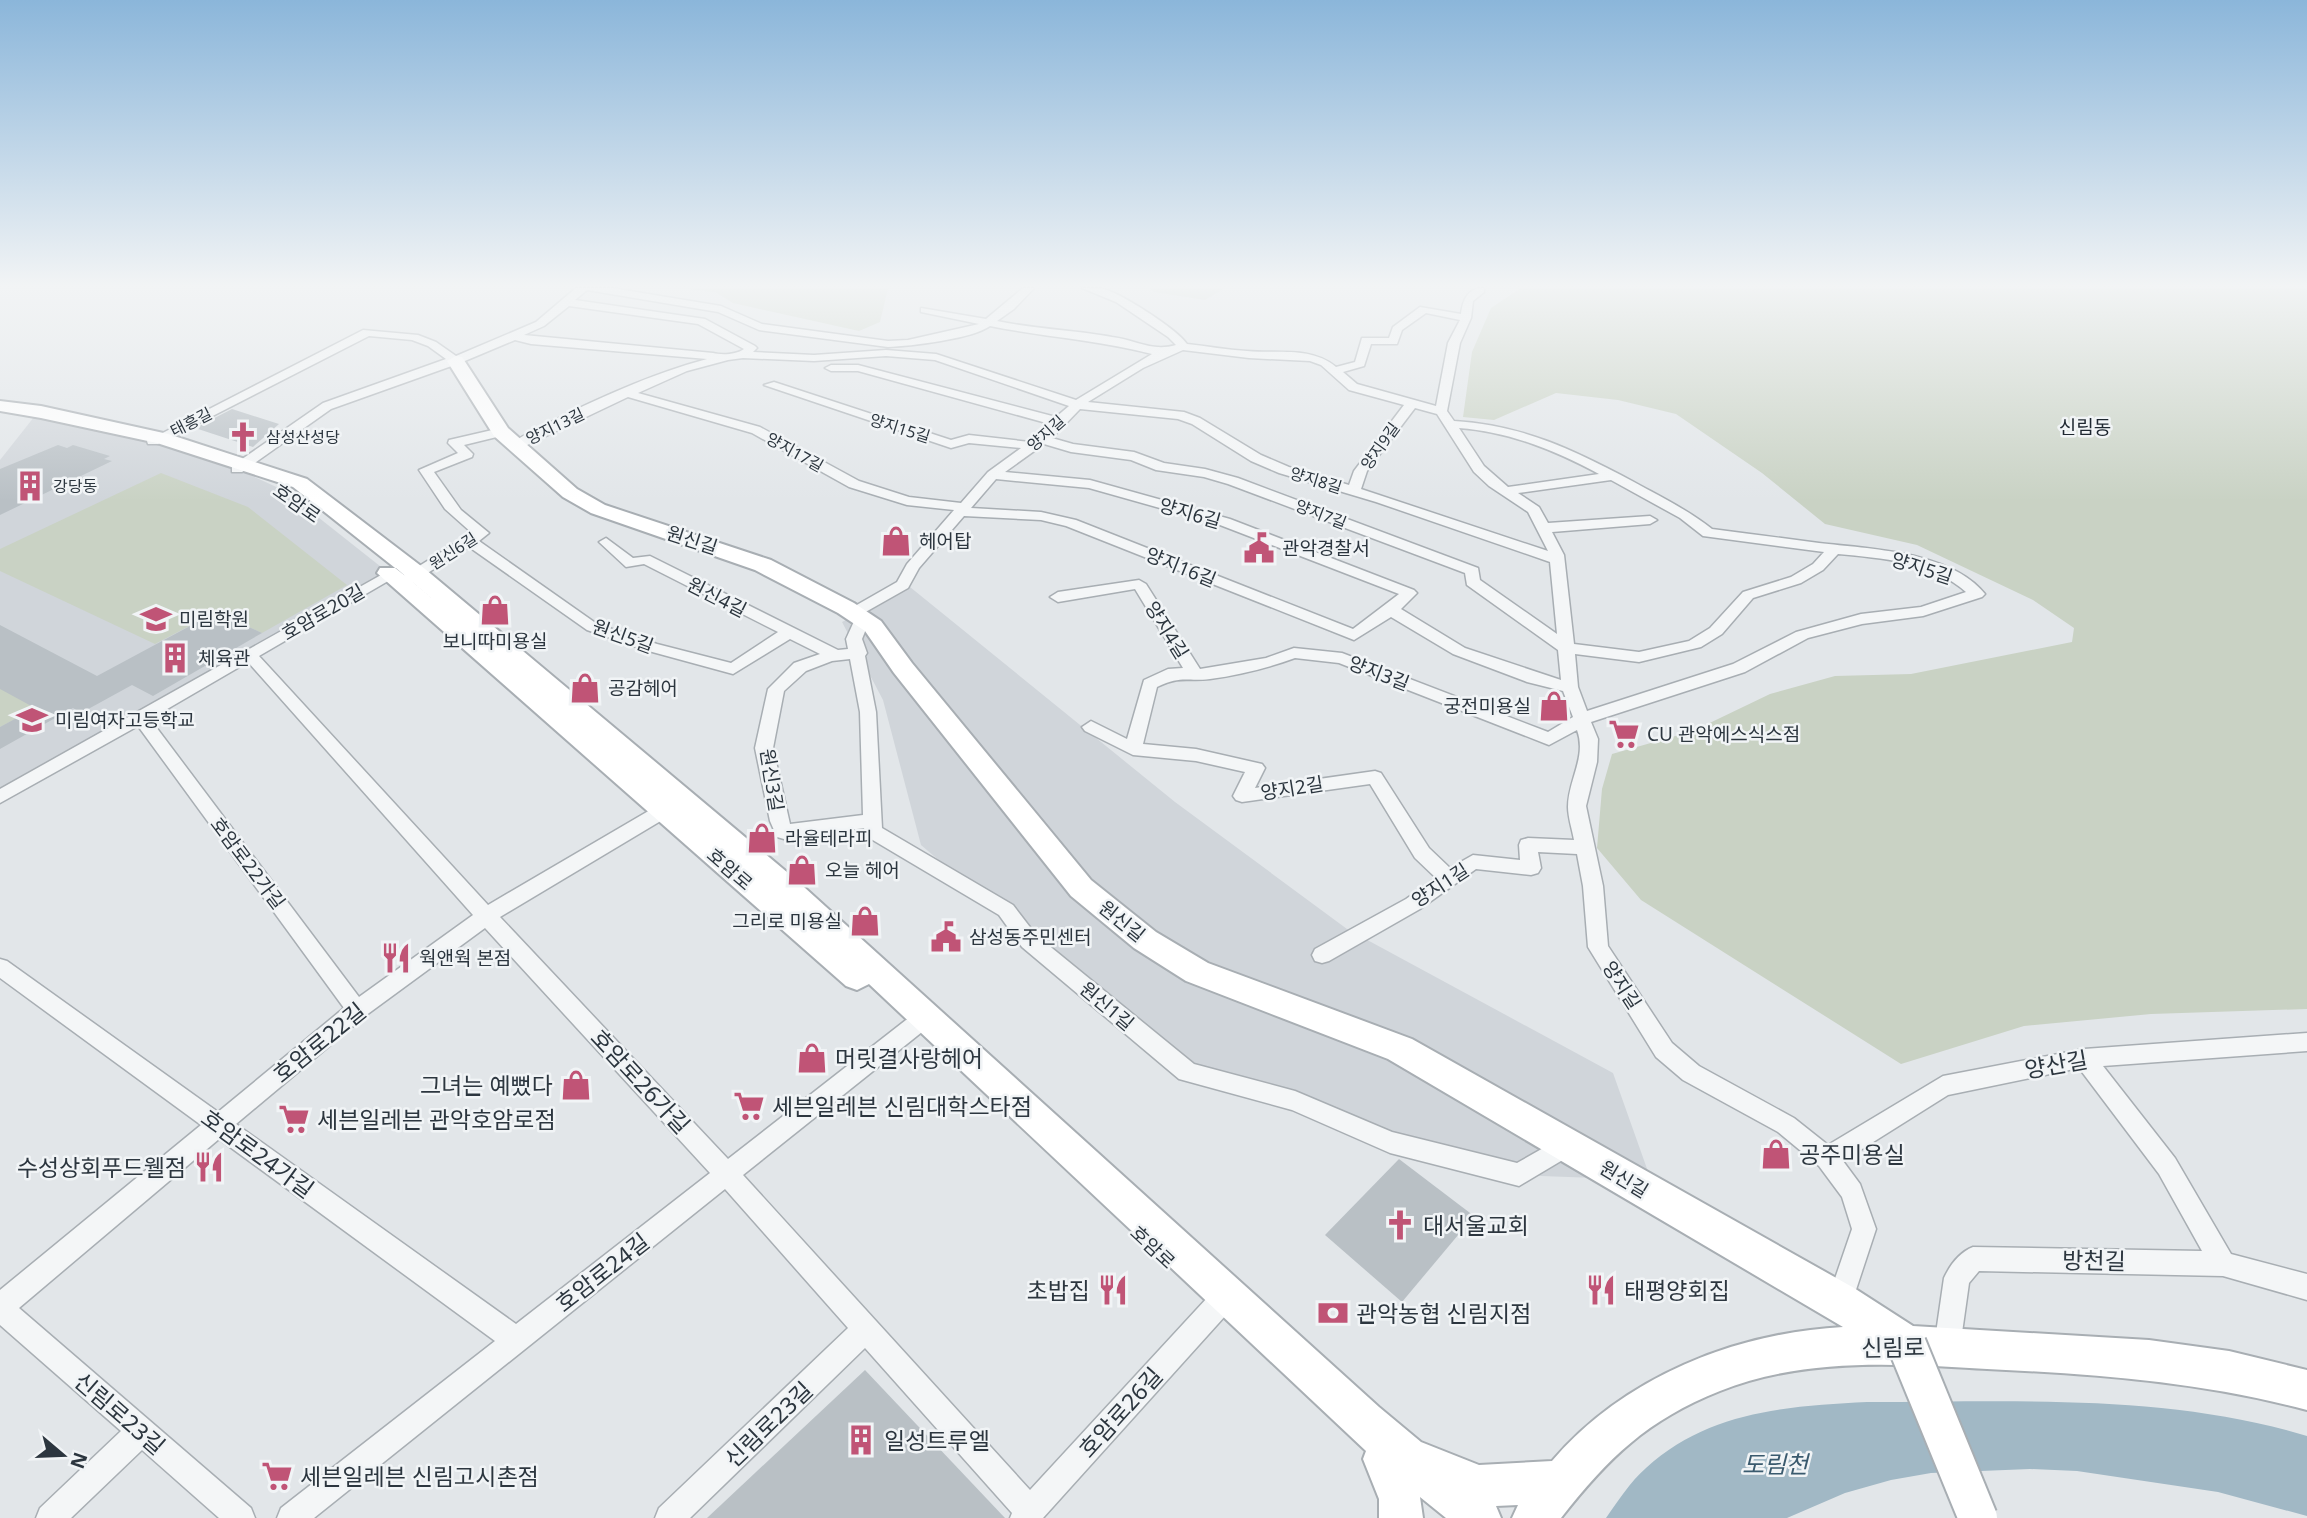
<svg xmlns="http://www.w3.org/2000/svg" width="2307" height="1518" font-family="'Noto Sans','Noto Sans KR',sans-serif">
  <style>
    .built { fill: #d0d5da }
    .green { fill: #c9d2c4 }
    .water { fill: #a1b8c5 }
    .building { fill: #b9c0c5 }
    .lines { fill: none; stroke-linecap: round; stroke-linejoin: round }
    .street-casing { stroke: #a8aeb3; stroke-width: 3 }
    .secondary-casing { stroke: #a8aeb3; stroke-width: 4 }
    .street { fill: #f4f6f7; fill-rule: evenodd }
    .secondary { fill: #fff; fill-rule: evenodd }
    .secondary-bridge-casing { stroke: #a8aeb3; stroke-width: 42; stroke-linecap: butt }
    .secondary-bridge { stroke: #fff; stroke-width: 38 }
    .labels { text-anchor: middle; dominant-baseline: central; stroke-width: 5; stroke-linejoin: round; paint-order: stroke }
    .far-street-label { font-size: 16px; fill: #2c363f; stroke: #f1f4f6 }
    .far-poi-label { font-size: 16px; fill: #2c363f; stroke: #f1f4f6; text-anchor: start }
    .far-quarter-label { font-size: 19px; fill: #1e2730; stroke: #f1f4f6 }
    .street-label { font-size: 19px; fill: #2c363f; stroke: #f1f4f6 }
    .poi-label { font-size: 19px; fill: #2c363f; stroke: #f1f4f6; text-anchor: start }
    .near-street-label { font-size: 23px; fill: #2c363f; stroke: #f1f4f6 }
    .near-poi-label { font-size: 23px; fill: #2c363f; stroke: #f1f4f6; text-anchor: start }
    .near-water-label { font-size: 24px; font-style: italic; fill: #3a5a6e; stroke: #f1f4f6 }
  </style>
  <rect width="100%" height="100%" fill="#e2e6e9"/>
  <!-- built -->
  <g class="built">
    <polygon points="34,417 153,441 237,469 285,491 390,574 0,797 0,460"/>
    <polygon points="910,587 1175,802 1347,929 1613,1073 1651,1180 1541,1176 1390,1142 1187,1072 921,845 883,700 842,622"/>
  </g>
  <!-- green -->
  <g class="green">
    <polygon points="679,288 888,288 880,322 859,331 733,303 715,292"/>
    <polygon points="1150,288 1225,288 1205,300 1154,292"/>
    <polygon points="1521,288 2307,288 2307,1009 2151,1014 2024,1026 1901,1064 1641,900 1597,848 1602,789 1612,754 1693,731 1770,694 1835,676 1911,674 2072,642 2074,628 2033,600 1917,545 1825,524 1762,473 1676,414 1618,400 1556,393 1494,420 1463,417 1472,352 1491,308"/>
    <polygon points="161,473 248,507 347,585 262,633 216,612 155,644 0,571 0,549"/>
    <polygon points="0,689 60,695 0,727"/>
  </g>
  <!-- water -->
  <path class="water" d="M 1867,1402 C 2013,1402 2166,1393 2307,1436 L 2307,1516 L 2218,1492 L 2077,1471 L 2030,1469 L 1931,1473 L 1891,1480 L 1845,1493 L 1787,1518 L 1606,1518 C 1618,1501 1630,1482 1646,1468 C 1708,1411 1788,1406 1867,1402 Z"/>
  <!-- building -->
  <g class="building">
    <polygon points="232,409 279,424 253,447 195,428"/>
    <polygon points="58,445 67,448 73,445 110,456 104,459 112,461 0,515 0,469"/>
    <polygon points="216,612 262,633 153,696 132,685 81,713 73,708 0,749 0,727 35,708 0,689 0,625 97,676"/>
    <polygon points="1399,1159 1474,1216 1402,1302 1325,1235"/>
    <polygon points="865,1370 1005,1518 707,1518"/>
  </g>
  <g class="lines">
    <!-- street casing -->
    <g class="street-casing">
      <g id="street">
        <path d="M 576,288 L 612,288 L 721,306 L 762,324 L 888,341 L 908,340 L 979,324 L 921,312 L 921,308 L 986,319 L 1023,288 L 1034,288 L 1014,309 L 997,321 C 1035,329 1074,330 1112,337 C 1136,340 1152,352 1176,345 L 1168,337 L 1116,302 L 1082,288 C 1089,288 1097,288 1104,289 C 1122,294 1177,329 1187,344 C 1207,346 1227,350 1247,351 C 1277,354 1311,346 1336,367 L 1355,362 L 1362,338 L 1389,338 L 1393,327 L 1420,307 L 1461,314 C 1463,299 1468,288 1484,288 L 1484,292 L 1473,301 L 1471,318 L 1460,343 L 1447,411 L 1454,421 C 1523,425 1574,450 1634,482 C 1661,497 1688,510 1712,529 C 1748,534 1783,538 1819,543 C 1869,549 1951,551 1985,594 L 1982,597 L 1923,616 L 1862,624 L 1808,638 L 1745,672 L 1591,722 L 1598,739 L 1597,762 L 1586,806 L 1603,886 L 1608,946 L 1672,1043 L 1699,1066 L 1794,1118 L 1828,1145 L 1943,1076 L 2084,1049 L 2307,1033 L 2307,1051 L 2103,1066 L 2175,1158 L 2231,1254 L 2307,1274 L 2307,1300 L 2223,1276 L 1979,1271 L 1969,1283 L 1960,1347 L 1956,1356 L 1947,1360 L 1938,1356 L 1934,1347 L 1944,1278 C 1950,1265 1960,1252 1973,1247 L 2202,1251 L 2159,1174 L 2079,1068 L 1948,1095 L 1843,1161 L 1860,1184 L 1876,1229 L 1849,1311 L 1840,1315 L 1831,1311 L 1827,1302 L 1852,1229 L 1842,1197 L 1819,1166 L 1778,1132 L 1683,1080 L 1656,1057 L 1588,947 L 1583,886 L 1577,854 L 1538,852 L 1541,868 L 1538,873 L 1531,875 L 1476,869 L 1420,909 L 1329,961 L 1322,963 L 1315,961 L 1312,955 L 1315,949 L 1406,899 L 1436,878 L 1415,858 L 1370,784 L 1242,802 L 1236,800 L 1233,796 L 1245,772 L 1196,761 L 1133,755 L 1085,731 L 1082,727 L 1091,721 L 1127,739 L 1144,680 L 1168,669 L 1183,668 L 1135,589 L 1058,602 L 1050,597 L 1058,592 L 1139,580 L 1146,584 L 1200,669 L 1266,658 L 1294,648 L 1342,653 L 1548,732 L 1573,717 L 1563,691 L 1527,682 L 1453,654 L 1391,617 L 1354,640 L 1066,526 L 1041,520 L 964,516 L 919,568 L 908,588 L 862,614 L 870,619 L 862,639 L 867,653 L 865,656 L 876,712 L 882,828 L 1013,905 L 1036,935 L 1194,1064 L 1295,1091 L 1392,1132 L 1517,1163 L 1568,1134 L 1576,1138 L 1580,1145 L 1576,1152 L 1519,1186 L 1390,1153 L 1292,1110 L 1179,1079 L 1022,947 L 999,915 L 866,836 L 864,828 L 784,839 L 777,837 L 770,821 L 755,748 L 768,689 L 794,663 L 820,654 L 790,639 L 733,674 L 645,650 L 587,630 L 469,547 L 410,584 L 400,584 L 398,581 L 400,578 L 472,533 L 445,509 L 419,470 L 458,453 L 448,443 L 449,440 L 501,428 L 507,432 L 505,435 L 464,445 L 473,454 L 472,457 L 434,472 L 461,510 L 489,533 L 479,541 L 597,624 L 657,644 L 731,663 L 778,632 L 644,564 L 626,567 L 599,542 L 606,538 L 633,558 L 650,556 L 838,650 L 848,649 L 846,639 L 856,617 L 848,616 L 845,613 L 848,610 L 897,582 L 907,564 L 954,510 L 907,505 L 849,487 L 752,433 L 628,397 L 523,447 L 518,448 L 512,444 C 520,436 534,431 545,425 C 596,399 651,374 707,359 L 531,344 L 515,340 L 460,363 L 331,409 L 242,472 L 232,472 L 232,466 L 323,403 L 446,359 L 428,346 L 412,340 L 369,336 L 158,444 L 148,444 L 147,441 L 363,330 L 418,335 L 436,342 L 456,356 L 536,322 ZM 587,290 L 718,312 L 759,330 L 888,347 C 911,346 972,339 990,326 C 1044,337 1099,340 1152,354 L 1076,400 L 936,354 L 886,350 L 814,355 L 753,352 L 757,348 L 755,346 L 705,319 L 575,300 ZM 569,306 L 698,324 L 744,349 C 736,355 721,355 713,353 L 524,335 L 544,326 ZM 1426,313 L 1460,320 L 1448,343 L 1436,406 L 1357,384 L 1343,372 L 1364,366 L 1371,344 L 1397,344 L 1402,330 ZM 1183,350 L 1249,358 L 1310,361 L 1321,365 L 1349,390 L 1404,405 L 1354,471 L 1349,485 L 1289,467 L 1261,455 L 1200,418 L 1184,412 L 1088,402 L 1143,368 ZM 886,356 L 935,360 L 1069,406 L 1056,417 L 858,365 L 831,365 L 825,368 L 831,371 L 858,371 L 1050,424 L 1030,442 L 969,435 L 951,440 L 774,382 L 764,385 L 951,448 L 969,443 L 1021,448 L 988,472 L 961,503 L 909,497 L 859,481 L 760,427 L 638,393 L 687,371 L 728,360 L 743,358 L 814,361 ZM 1415,408 L 1437,414 L 1474,472 L 1489,486 L 1528,512 L 1548,551 L 1361,489 L 1367,471 ZM 1080,409 L 1178,419 L 1192,424 L 1251,461 L 1279,473 L 1376,502 L 1550,562 L 1557,634 L 1480,580 L 1478,568 L 1238,478 L 1205,469 L 1164,463 L 1134,452 L 1073,444 L 1052,438 ZM 1459,428 C 1510,432 1554,450 1599,474 L 1508,487 L 1484,466 ZM 1044,444 L 1071,452 L 1131,460 L 1156,470 L 1204,477 L 1228,484 L 1465,573 L 1467,585 L 1558,650 L 1561,680 L 1465,648 L 1401,609 L 1417,593 L 1414,590 L 1230,519 L 1090,480 L 1005,472 ZM 996,479 L 1089,488 L 1220,525 L 1399,594 L 1353,629 L 1076,520 L 1041,512 L 971,508 ZM 1611,480 L 1680,518 L 1703,536 L 1824,552 L 1813,564 L 1791,577 L 1743,592 L 1710,628 L 1689,641 L 1639,652 L 1574,644 L 1564,555 L 1552,532 L 1650,524 L 1657,520 L 1650,516 L 1548,523 L 1539,507 L 1518,493 ZM 1838,554 C 1881,558 1933,562 1966,592 L 1921,607 L 1861,614 L 1796,632 L 1733,664 L 1587,711 L 1578,687 L 1575,654 L 1639,662 L 1701,647 L 1722,634 L 1753,598 L 1801,583 L 1823,570 ZM 1295,658 L 1339,663 L 1549,745 L 1577,730 C 1587,757 1568,780 1568,807 C 1568,817 1572,829 1574,840 L 1528,838 L 1521,840 L 1519,845 L 1520,860 L 1473,855 L 1450,868 L 1429,848 L 1381,773 L 1375,771 L 1255,788 L 1265,768 L 1262,764 L 1196,749 L 1143,744 L 1157,687 C 1183,675 1186,682 1210,679 C 1239,675 1268,668 1295,658 ZM 850,659 L 860,712 L 863,815 L 790,824 L 773,748 L 784,691 L 806,671 L 832,661 Z"/>
        <path d="M 390,570 L 397,574 L 395,577 L 259,656 L 488,905 L 657,806 L 669,806 L 672,811 L 669,816 L 500,917 L 728,1159 L 906,1020 L 914,1017 L 922,1020 L 925,1026 L 922,1032 L 743,1175 L 1030,1490 L 1208,1297 L 1217,1293 L 1226,1297 L 1230,1306 L 1226,1315 L 1043,1518 L 1010,1518 L 1012,1513 L 865,1348 L 690,1518 L 655,1518 L 659,1508 L 848,1328 L 725,1189 L 314,1518 L 277,1518 L 281,1508 L 495,1341 L 219,1139 L 19,1308 L 251,1508 L 255,1518 L 219,1518 L 142,1450 L 71,1518 L 36,1518 L 40,1508 L 121,1431 L 0,1325 L 0,1290 L 201,1125 L 0,978 L 0,959 L 7,961 L 218,1112 L 344,1008 L 138,726 L 0,803 L 0,789 ZM 248,662 L 473,915 L 359,997 L 150,719 ZM 485,928 L 710,1173 L 516,1324 L 236,1124 L 365,1016 Z"/>
      </g>
    </g>
    <!-- secondary casing -->
    <g class="secondary-casing">
      <path id="secondary" d="M 456,356 L 462,357 L 508,428 L 577,489 L 605,505 L 771,560 L 854,603 L 881,621 L 912,663 L 1091,880 L 1156,932 L 1208,963 L 1412,1039 L 1854,1288 L 1913,1326 L 2149,1340 L 2229,1351 L 2307,1370 L 2307,1410 C 2202,1382 2096,1374 1987,1369 C 1898,1364 1804,1357 1720,1391 C 1647,1420 1608,1458 1561,1518 L 1512,1518 L 1518,1505 L 1496,1506 L 1501,1518 L 1446,1518 L 1420,1497 L 1423,1518 L 1379,1518 L 1379,1499 L 1363,1459 L 1366,1451 L 869,984 L 857,990 L 846,986 L 377,573 L 380,568 L 396,568 L 463,625 L 409,579 L 293,487 L 157,443 L 41,418 L 0,411 L 0,401 L 41,406 L 168,434 L 307,479 L 425,569 L 794,878 L 1379,1407 L 1421,1442 L 1479,1465 L 1552,1461 C 1624,1377 1734,1333 1843,1327 L 1388,1059 L 1186,981 L 1134,948 L 1071,896 L 894,673 L 865,631 L 838,613 L 755,570 L 591,513 L 563,497 L 494,436 L 447,361 Z"/>
    </g>
    <!-- street -->
    <use href="#street" class="street"/>
    <!-- secondary -->
    <use href="#secondary" class="secondary"/>
    <!-- secondary-bridge casing -->
    <g class="secondary-bridge-casing">
      <polyline id="secondary-bridge" points="1907,1345 1978,1518"/>
    </g>
    <!-- secondary-bridge -->
    <use href="#secondary-bridge" class="secondary-bridge"/>
  </g>
  <!-- sky -->
  <linearGradient id="sky" x2="0" y2="1"><stop stop-color="#8bb6da"/><stop offset="0.57" stop-color="#f2f4f5"/><stop offset="1" stop-color="#f2f4f5" stop-opacity="0"/></linearGradient>
  <rect width="2307" height="501" fill="url(#sky)"/>
  <!-- icons -->
  <defs>
    <g id="church-bare" transform="scale(2.415)"><path d="M-1.2-6h2.4v3.5h3.3v2.4h-3.3V6h-2.4V-.1h-3.3v-2.4h3.3Z" fill="#c05476" stroke="#f1f4f6" stroke-width="2.5" paint-order="stroke"/></g>
    <g id="building-bare" transform="scale(2.415)"><path d="M-4-6H4V6H1V3H-1V6H-4ZM-2.5-4.3h1.7v1.8h-1.7ZM.8-4.3h1.7v1.8H.8ZM-2.5-1h1.7V.8h-1.7ZM.8-1h1.7V.8H.8Z" fill="#c05476" stroke="#f1f4f6" stroke-width="2.5" paint-order="stroke"/></g>
    <g id="shop-bare" transform="scale(2.415)"><path d="M-5-2.5h2.3a2.7 3.5 0 0 1 5.4 0H5L5.5 6h-11ZM-1.5-2.5h3a1.5 2.3 0 0 0-3 0Z" fill="#c05476" stroke="#f1f4f6" stroke-width="2.5" paint-order="stroke"/></g>
    <g id="civic-bare" transform="scale(2.415)"><path d="M-.6-6.5H3V-4.5H.6V-3L4-1V1h2V6H-6V1h2V-1L-.6-3ZM-1.2 2.5V6h2.4V2.5Z" fill="#c05476" stroke="#f1f4f6" stroke-width="2.5" paint-order="stroke"/></g>
    <g id="school-bare" transform="scale(2.415)"><path d="M0-5L7-2L0 1L-7-2ZM-4 1L0 2.5L4 1V4Q0 6-4 4Z" fill="#c05476" stroke="#f1f4f6" stroke-width="2.5" paint-order="stroke"/></g>
    <g id="supermarket-bare" transform="scale(2.415)"><path d="M-6-5.5h2.5l.6 2H6L4.5 2H-2.5L-4.4-4H-6ZM-1.5 3.2a1.3 1.3 0 1 0 .1 0ZM3 3.2a1.3 1.3 0 1 0 .1 0Z" fill="#c05476" stroke="#f1f4f6" stroke-width="2.5" paint-order="stroke"/></g>
    <g id="restaurant-bare" transform="scale(2.415)"><path d="M-5-6h1v4h1v-4h1v4h1v-4h1v5L-1.5 .5V6h-2V.5L-5-1ZM5-6V6H3V1.5H1.5Q1.5-4 5-6Z" fill="#c05476" stroke="#f1f4f6" stroke-width="2.5" paint-order="stroke"/></g>
    <g id="bank-bare" transform="scale(2.415)"><path d="M-6-4H6V4H-6ZM0-2.3a2.3 2.3 0 1 0 0 4.6a2.3 2.3 0 1 0 0-4.6Z" fill="#c05476" stroke="#f1f4f6" stroke-width="2.5" paint-order="stroke"/></g>
  </defs>
  <g fill-rule="evenodd">
    <use href="#church-bare" x="243" y="437"/>
    <use href="#building-bare" x="30" y="486"/>
    <use href="#shop-bare" x="896" y="541"/>
    <use href="#civic-bare" x="1259" y="548"/>
    <use href="#shop-bare" x="495" y="610"/>
    <use href="#school-bare" x="156" y="619"/>
    <use href="#building-bare" x="175" y="658"/>
    <use href="#shop-bare" x="585" y="688"/>
    <use href="#shop-bare" x="1554" y="706"/>
    <use href="#school-bare" x="32" y="720"/>
    <use href="#supermarket-bare" x="1624" y="734"/>
    <use href="#shop-bare" x="762" y="838"/>
    <use href="#shop-bare" x="802" y="870"/>
    <use href="#shop-bare" x="865" y="921"/>
    <use href="#civic-bare" x="946" y="937"/>
    <use href="#restaurant-bare" x="396" y="958"/>
    <use href="#shop-bare" x="812" y="1058"/>
    <use href="#shop-bare" x="576" y="1085"/>
    <use href="#supermarket-bare" x="749" y="1106"/>
    <use href="#supermarket-bare" x="294" y="1119"/>
    <use href="#shop-bare" x="1776" y="1154"/>
    <use href="#restaurant-bare" x="209" y="1167"/>
    <use href="#church-bare" x="1400" y="1225"/>
    <use href="#restaurant-bare" x="1113" y="1290"/>
    <use href="#restaurant-bare" x="1601" y="1290"/>
    <use href="#bank-bare" x="1333" y="1313"/>
    <use href="#building-bare" x="861" y="1440"/>
    <use href="#supermarket-bare" x="277" y="1476"/>
  </g>
  <g class="labels">
    <!-- far-street labels -->
    <g class="far-street-label">
      <text transform="translate(191 422) rotate(-27)">태흥길</text>
      <text transform="translate(555 426) rotate(-26)">양지13길</text>
      <text transform="translate(900 428) rotate(17)">양지15길</text>
      <text transform="translate(1046 433) rotate(-42)">양지길</text>
      <text transform="translate(1380 446) rotate(-54)">양지9길</text>
      <text transform="translate(795 452) rotate(29)">양지17길</text>
      <text transform="translate(1316 480) rotate(17)">양지8길</text>
      <text transform="translate(1321 514) rotate(21)">양지7길</text>
      <text transform="translate(453 551) rotate(-33)">원신6길</text>
    </g>
    <!-- far-poi labels -->
    <g class="far-poi-label">
      <text x="266" y="437">삼성산성당</text>
      <text x="53" y="486">강당동</text>
    </g>
    <!-- far-quarter labels -->
    <g class="far-quarter-label">
      <text x="2085" y="427">신림동</text>
    </g>
    <!-- street labels -->
    <g class="street-label">
      <text transform="translate(297 503) rotate(35)">호암로</text>
      <text transform="translate(1190 513) rotate(16)">양지6길</text>
      <text transform="translate(692 540) rotate(18)">원신길</text>
      <text transform="translate(1181 567) rotate(22)">양지16길</text>
      <text transform="translate(1922 568) rotate(18)">양지5길</text>
      <text transform="translate(717 597) rotate(27)">원신4길</text>
      <text transform="translate(323 612) rotate(-30)">호암로20길</text>
      <text transform="translate(1167 630) rotate(58)">양지4길</text>
      <text transform="translate(623 636) rotate(20)">원신5길</text>
      <text transform="translate(1379 673) rotate(21)">양지3길</text>
      <text transform="translate(772 780) rotate(81)">원신3길</text>
      <text transform="translate(1292 788) rotate(-9)">양지2길</text>
      <text transform="translate(248 863) rotate(53)">호암로22가길</text>
      <text transform="translate(730 869) rotate(41)">호암로</text>
      <text transform="translate(1440 885) rotate(-33)">양지1길</text>
      <text transform="translate(1122 921) rotate(39)">원신길</text>
      <text transform="translate(1622 985) rotate(57)">양지길</text>
      <text transform="translate(1107 1006) rotate(40)">원신1길</text>
      <text transform="translate(1624 1179) rotate(31)">원신길</text>
      <text transform="translate(1153 1247) rotate(43)">호암로</text>
    </g>
    <!-- poi labels -->
    <g class="poi-label">
      <text x="919" y="541">헤어탑</text>
      <text x="1282" y="548">관악경찰서</text>
      <text x="179" y="619">미림학원</text>
      <text x="495" y="641" text-anchor="middle">보니따미용실</text>
      <text x="198" y="658">체육관</text>
      <text x="608" y="688">공감헤어</text>
      <text x="1531" y="706" text-anchor="end">궁전미용실</text>
      <text x="55" y="720">미림여자고등학교</text>
      <text x="1647" y="734">CU 관악에스식스점</text>
      <text x="785" y="838">라율테라피</text>
      <text x="825" y="870">오늘 헤어</text>
      <text x="842" y="921" text-anchor="end">그리로 미용실</text>
      <text x="969" y="937">삼성동주민센터</text>
      <text x="419" y="958">웍앤웍 본점</text>
    </g>
    <!-- near-street labels -->
    <g class="near-street-label">
      <text transform="translate(319 1042) rotate(-39)">호암로22길</text>
      <text transform="translate(2056 1064) rotate(-10)">양산길</text>
      <text transform="translate(641 1081) rotate(47)">호암로26가길</text>
      <text transform="translate(258 1153) rotate(36)">호암로24가길</text>
      <text transform="translate(2094 1260) rotate(1)">방천길</text>
      <text transform="translate(602 1272) rotate(-38)">호암로24길</text>
      <text transform="translate(1893 1347) rotate(-1)">신림로</text>
      <text transform="translate(1120 1412) rotate(-48)">호암로26길</text>
      <text transform="translate(120 1413) rotate(41)">신림로23길</text>
      <text transform="translate(768 1424) rotate(-44)">신림로23길</text>
    </g>
    <!-- near-poi labels -->
    <g class="near-poi-label">
      <text x="835" y="1058">머릿결사랑헤어</text>
      <text x="553" y="1085" text-anchor="end">그녀는 예뻤다</text>
      <text x="772" y="1106">세븐일레븐 신림대학스타점</text>
      <text x="317" y="1119">세븐일레븐 관악호암로점</text>
      <text x="1799" y="1154">공주미용실</text>
      <text x="186" y="1167" text-anchor="end">수성상회푸드웰점</text>
      <text x="1423" y="1225">대서울교회</text>
      <text x="1090" y="1290" text-anchor="end">초밥집</text>
      <text x="1624" y="1290">태평양회집</text>
      <text x="1356" y="1313">관악농협 신림지점</text>
      <text x="884" y="1440">일성트루엘</text>
      <text x="300" y="1476">세븐일레븐 신림고시촌점</text>
    </g>
    <!-- near-water labels -->
    <g class="near-water-label">
      <text x="1775" y="1463">도림천</text>
    </g>
  </g>
  <!-- north arrow -->
  <g transform="translate(63 1455) rotate(109)" stroke="#f1f4f6" stroke-width="5" paint-order="stroke">
  <path d="M0-5L12 26L0 18L-12 26Z" fill="#2c363f"/>
  <text y="-10" font-size="19" font-weight="bold" text-anchor="middle" fill="#2c363f">N</text>
  </g>
</svg>
